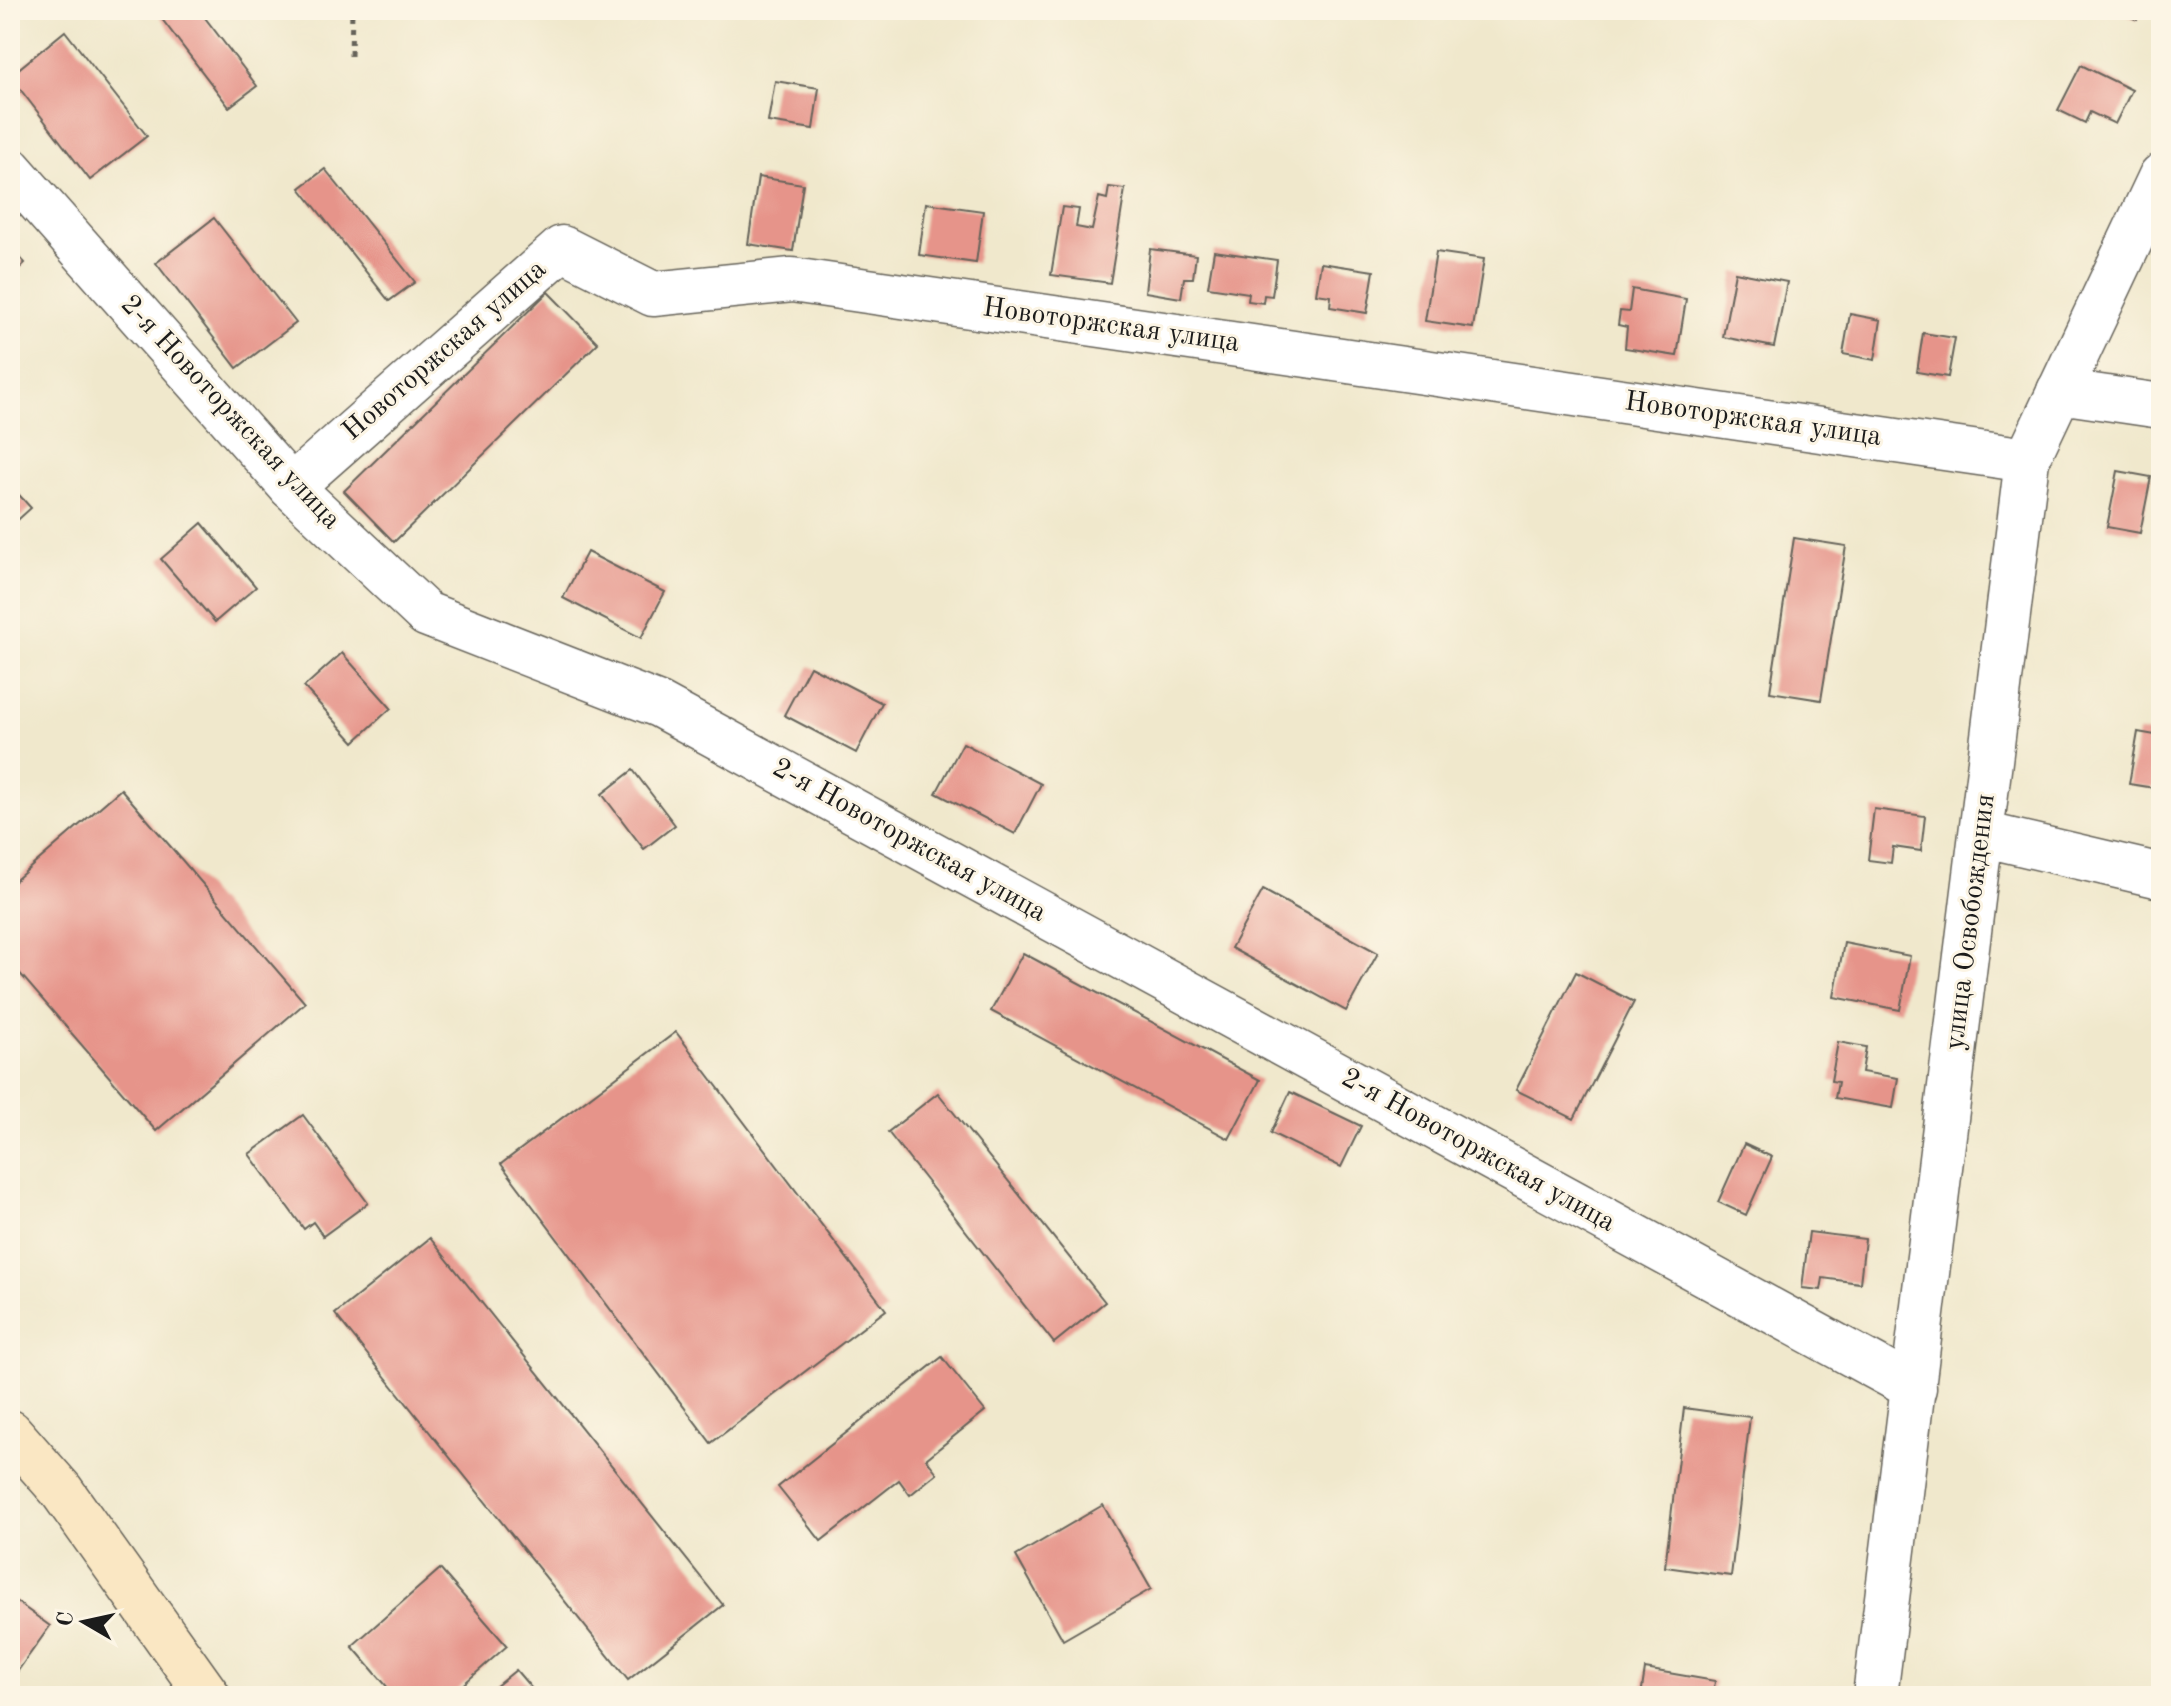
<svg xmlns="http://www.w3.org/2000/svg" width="2171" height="1706" font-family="'Old Standard TT',serif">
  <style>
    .building { fill: #e6948a }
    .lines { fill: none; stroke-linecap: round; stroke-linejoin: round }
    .street-casing { stroke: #66635a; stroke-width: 47 }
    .secondary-casing { stroke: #66635a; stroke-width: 47 }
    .path { stroke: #66635a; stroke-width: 5; stroke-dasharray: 6 6; stroke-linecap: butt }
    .street { stroke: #fff; stroke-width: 44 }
    .secondary { stroke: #fae7c3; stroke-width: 44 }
    .labels { text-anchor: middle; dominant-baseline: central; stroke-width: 6; stroke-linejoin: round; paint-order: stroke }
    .street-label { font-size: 28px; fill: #1c1c1c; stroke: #fcf5e5 }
  </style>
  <rect width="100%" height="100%" fill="#fcf5e5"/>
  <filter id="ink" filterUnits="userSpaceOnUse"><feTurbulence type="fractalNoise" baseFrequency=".0125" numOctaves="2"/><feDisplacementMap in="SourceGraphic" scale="16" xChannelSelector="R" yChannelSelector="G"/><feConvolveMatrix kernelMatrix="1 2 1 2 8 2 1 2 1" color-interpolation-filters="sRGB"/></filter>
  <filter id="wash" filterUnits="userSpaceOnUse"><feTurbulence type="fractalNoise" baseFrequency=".006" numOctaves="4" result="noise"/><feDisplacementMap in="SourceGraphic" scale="32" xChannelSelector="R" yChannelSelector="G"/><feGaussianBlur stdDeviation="1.8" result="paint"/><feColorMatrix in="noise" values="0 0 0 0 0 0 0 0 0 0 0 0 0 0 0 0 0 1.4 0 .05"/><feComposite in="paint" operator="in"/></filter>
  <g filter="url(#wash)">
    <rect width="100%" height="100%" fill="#f0e8cc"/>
    <g id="blocks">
      <!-- building -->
      <g class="building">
        <polygon points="155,10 199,10 257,86 229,107"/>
        <polygon points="2116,10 2141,10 2137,20"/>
        <polygon points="65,31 147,136 90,180 10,76"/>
        <polygon points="2081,65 2132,90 2115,124 2090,112 2085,123 2058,110"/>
        <polygon points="775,81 819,88 813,129 768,122"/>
        <polygon points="325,169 415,282 389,301 300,188"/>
        <polygon points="758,177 803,184 793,251 748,244"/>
        <polygon points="1109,187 1125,189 1110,283 1051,275 1062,207 1079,209 1076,227 1092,230 1099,197 1107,199"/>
        <polygon points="926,203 983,211 976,263 919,255"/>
        <polygon points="214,218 296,323 237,368 156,263"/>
        <polygon points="10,247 25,263 10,277"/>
        <polygon points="1150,249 1196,255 1193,278 1184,278 1181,298 1145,292"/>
        <polygon points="1214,251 1277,260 1272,296 1264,295 1263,303 1248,301 1249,293 1208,287"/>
        <polygon points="1436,252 1484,259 1473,328 1425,321"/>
        <polygon points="1321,263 1374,271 1367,313 1330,307 1331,296 1316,294"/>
        <polygon points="1735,272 1787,282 1774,347 1723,337"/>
        <polygon points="1632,289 1686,299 1677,356 1625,348 1627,327 1618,325 1620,311 1629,312"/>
        <polygon points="548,292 598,343 394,542 344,491"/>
        <polygon points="1850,314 1881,320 1875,360 1843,354"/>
        <polygon points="1923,333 1955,338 1948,377 1917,372"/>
        <polygon points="2118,471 2151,477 2140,533 2107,527"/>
        <polygon points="10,485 31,508 10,527"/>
        <polygon points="202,523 256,587 215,622 161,559"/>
        <polygon points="1794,538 1846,546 1821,700 1770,692"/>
        <polygon points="587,552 665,592 641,638 563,598"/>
        <polygon points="342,653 391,708 354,742 304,687"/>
        <polygon points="810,666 882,703 856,753 784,715"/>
        <polygon points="2138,732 2161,736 2161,789 2129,784"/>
        <polygon points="963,743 1041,784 1015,834 936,793"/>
        <polygon points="633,770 675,825 644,849 602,794"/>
        <polygon points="121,789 305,1003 156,1131 10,962 10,885"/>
        <polygon points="1874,809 1925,816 1921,851 1893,847 1891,863 1868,860"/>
        <polygon points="1263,890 1378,953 1346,1011 1231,948"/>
        <polygon points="1844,943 1910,956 1900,1010 1834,997"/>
        <polygon points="1023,953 1260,1080 1229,1139 991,1011"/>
        <polygon points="1576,972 1634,1002 1574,1119 1516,1090"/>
        <polygon points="676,1032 886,1310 711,1443 501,1164"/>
        <polygon points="1838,1042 1866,1047 1862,1072 1898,1078 1893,1108 1835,1098 1838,1082 1831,1081"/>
        <polygon points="1290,1092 1361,1126 1341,1167 1271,1133"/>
        <polygon points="938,1093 1105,1302 1054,1343 888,1132"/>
        <polygon points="303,1115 368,1203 323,1236 313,1222 304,1229 249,1154"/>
        <polygon points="1744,1144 1772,1157 1746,1215 1718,1202"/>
        <polygon points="1809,1232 1865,1239 1860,1283 1823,1278 1821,1290 1802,1288"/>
        <polygon points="430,1238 723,1605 628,1680 335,1314"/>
        <polygon points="942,1357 985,1411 926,1459 937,1473 910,1495 899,1480 821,1541 778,1487"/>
        <polygon points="1684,1408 1750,1417 1731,1576 1665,1567"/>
        <polygon points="1103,1505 1151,1589 1063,1640 1016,1556"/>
        <polygon points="440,1569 507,1646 450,1696 395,1696 352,1646"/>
        <polygon points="10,1597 50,1626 12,1679 10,1678"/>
        <polygon points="1645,1669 1715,1681 1713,1696 1641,1696"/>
        <polygon points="516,1670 538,1696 484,1696"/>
      </g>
    </g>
  </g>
  <g filter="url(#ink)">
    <use href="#blocks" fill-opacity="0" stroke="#66635a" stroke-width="2"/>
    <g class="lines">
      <!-- street casing -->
      <g class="street-casing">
        <g id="street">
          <polyline points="10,169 291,487 426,614 659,705 1914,1388"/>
          <polyline points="2059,391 2161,406"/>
          <polyline points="291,487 562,248 653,294 792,280 2027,460"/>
          <polyline points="1982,834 2161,876"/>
          <polyline points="1875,1696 2027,460 2161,176"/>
        </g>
      </g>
      <!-- secondary casing -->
      <g class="secondary-casing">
        <polyline id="secondary" points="10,1432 61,1490 208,1696"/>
      </g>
      <!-- path -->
      <polyline class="path" points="351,56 352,10"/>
      <!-- street -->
      <use href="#street" class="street"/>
      <!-- secondary -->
      <use href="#secondary" class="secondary"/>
    </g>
  </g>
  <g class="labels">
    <!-- street labels -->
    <g class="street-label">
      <text transform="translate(1111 326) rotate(8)">Новоторжская улица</text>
      <text transform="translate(445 351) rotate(-41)">Новоторжская улица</text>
      <text transform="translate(230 413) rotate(47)">2-я Новоторжская улица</text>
      <text transform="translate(1753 420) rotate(8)">Новоторжская улица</text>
      <text transform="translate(909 841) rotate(29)">2-я Новоторжская улица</text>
      <text transform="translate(1971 922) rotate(-83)">улица Освобождения</text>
      <text transform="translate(1478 1151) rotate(29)">2-я Новоторжская улица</text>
    </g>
  </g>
  <!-- margin -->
  <rect width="2171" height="1706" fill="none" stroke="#fcf5e5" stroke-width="40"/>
  <!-- north arrow -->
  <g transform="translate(84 1622) rotate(279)" stroke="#fcf5e5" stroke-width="6" paint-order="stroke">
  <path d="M0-6L14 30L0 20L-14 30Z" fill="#1c1c1c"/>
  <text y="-12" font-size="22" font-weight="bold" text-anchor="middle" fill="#1c1c1c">С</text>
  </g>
</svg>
